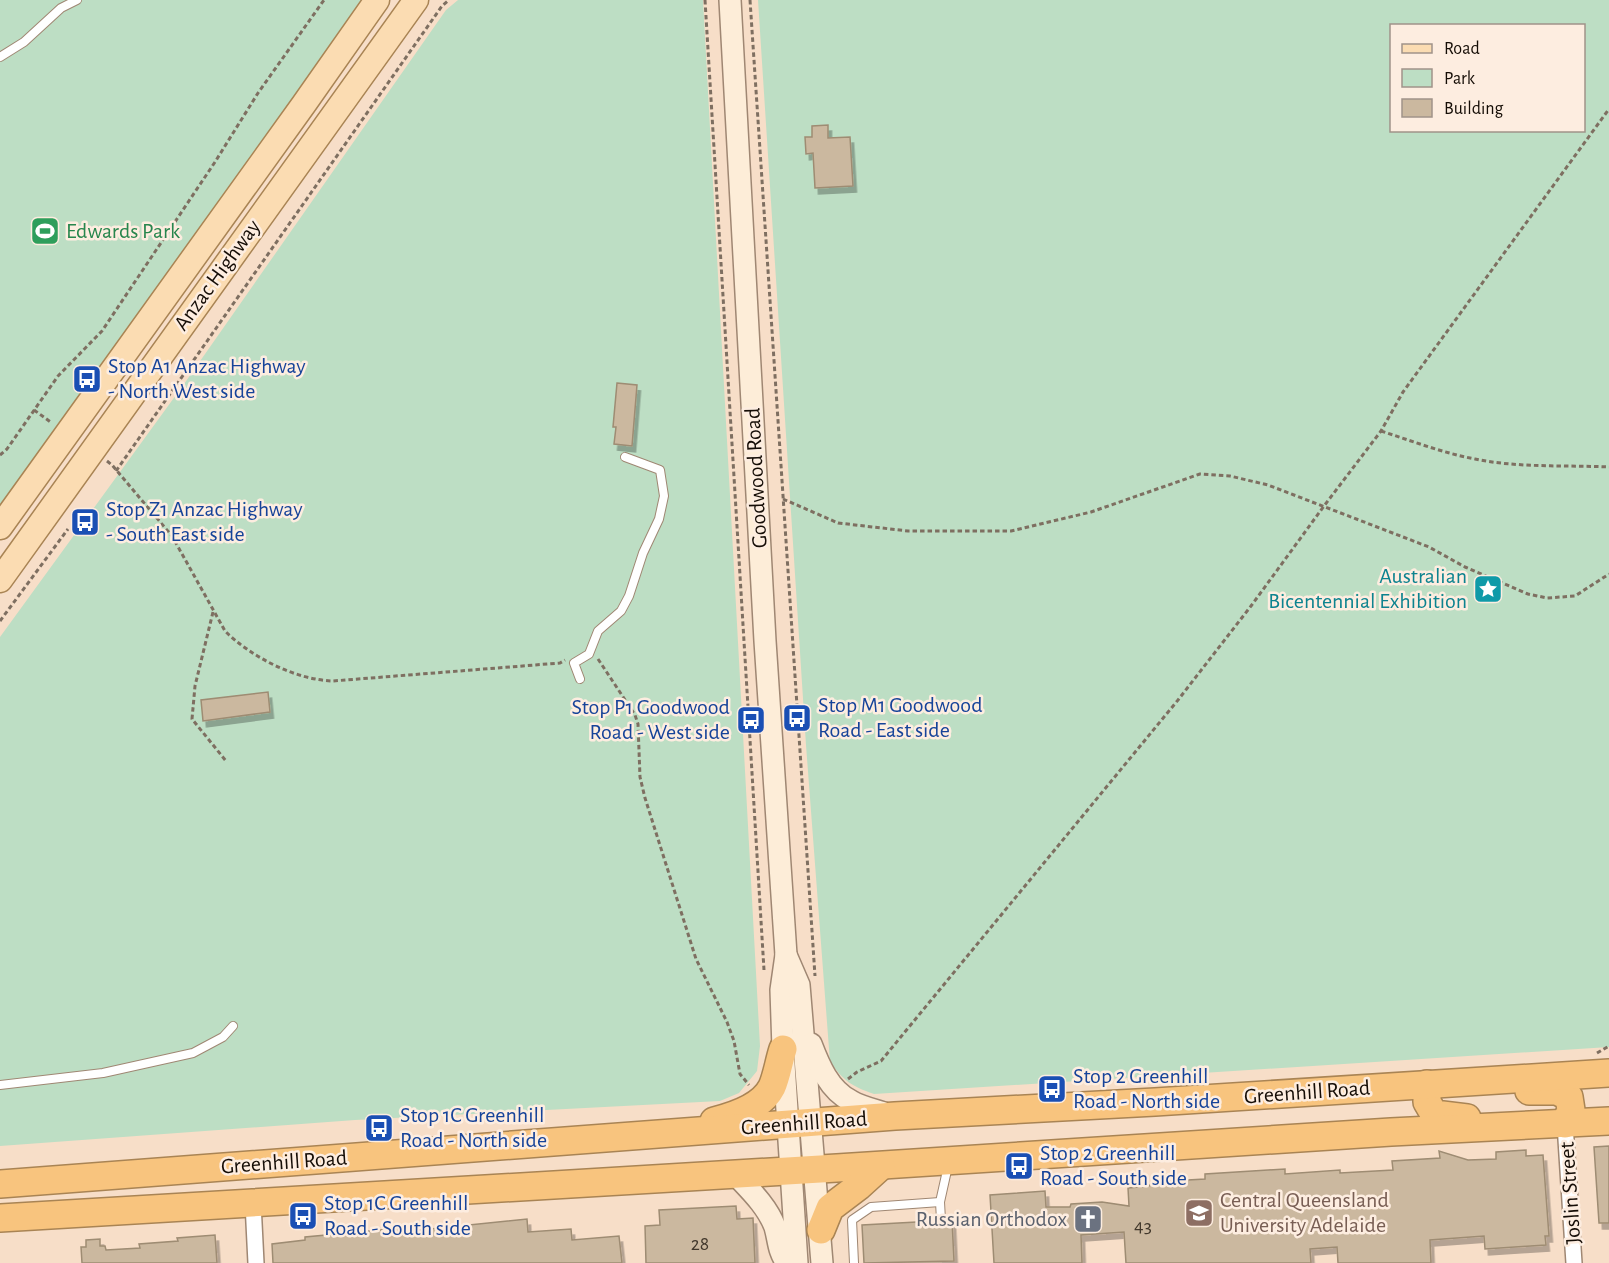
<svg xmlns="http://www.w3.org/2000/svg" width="1609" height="1263" font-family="'Alegreya Sans',sans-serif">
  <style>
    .green { fill: #bddec4; fill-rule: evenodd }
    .building { fill: #cbb89f; stroke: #9e8c73; stroke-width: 1.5; filter: url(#shadow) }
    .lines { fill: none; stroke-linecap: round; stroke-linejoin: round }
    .lane-casing { stroke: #9f8773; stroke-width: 10 }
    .street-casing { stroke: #9f8773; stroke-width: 18 }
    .secondary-casing { stroke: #9f8773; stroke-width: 24 }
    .primary-casing { stroke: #a98454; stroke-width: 27 }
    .highway-casing { stroke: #a98454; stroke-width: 30 }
    .path { stroke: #7e6f61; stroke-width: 3; stroke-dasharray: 4.5 3; stroke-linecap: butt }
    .lane { stroke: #fff; stroke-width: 8 }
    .street { stroke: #fff; stroke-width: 15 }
    .secondary { stroke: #fdedd8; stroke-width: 21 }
    .primary { stroke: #fbdcb2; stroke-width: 24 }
    .highway { stroke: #f8c47e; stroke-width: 27 }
    .labels { text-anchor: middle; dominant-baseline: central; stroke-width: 5; stroke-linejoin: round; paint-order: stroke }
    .number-label { font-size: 20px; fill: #42382c }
    .leisure-label { font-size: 22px; fill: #27864d; stroke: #fdede0; text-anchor: start }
    .street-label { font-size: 22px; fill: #150d06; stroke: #fdede0 }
    .transit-label { font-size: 22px; fill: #164399; stroke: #fdede0; text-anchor: start }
    .culture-label { font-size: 22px; fill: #0d838f; stroke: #fdede0; text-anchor: end }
    .education-label { font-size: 22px; fill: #785e54; stroke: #fdede0; text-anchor: start }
    .worship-label { font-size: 22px; fill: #5b616d; stroke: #fdede0; text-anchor: end }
  </style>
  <defs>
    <filter id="shadow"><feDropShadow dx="3.5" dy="6" stdDeviation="0" flood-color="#0004"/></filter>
  </defs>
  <rect width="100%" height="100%" fill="#f7dec8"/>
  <!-- green -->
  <g class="green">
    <polygon points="0,0 364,0 0,512"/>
    <polygon points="458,0 703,0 760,1046 757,1071 739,1093 720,1101 355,1120 0,1146 0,637 184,384 446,10"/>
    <path d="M 758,0 L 1609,0 L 1609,1047 L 874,1094 C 851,1086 844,1081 830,1062 L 806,745 ZM 1392,26 L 1584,26 L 1584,130 L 1392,130 Z"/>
  </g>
  <!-- building -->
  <g class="building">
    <polygon points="828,125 828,138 850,137 853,186 815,188 813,153 806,154 805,137 812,137 812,126"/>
    <polygon points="617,383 637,385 632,446 614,444 616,427 613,427"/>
    <polygon points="268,692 270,712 203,721 201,700"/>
    <polygon points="1609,1146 1609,1223 1599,1223 1594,1147"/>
    <polygon points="1526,1150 1526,1156 1543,1155 1549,1236 1545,1236 1546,1245 1485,1249 1484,1236 1430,1240 1431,1263 1338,1263 1337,1247 1310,1249 1311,1263 1126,1263 1124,1232 1081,1235 1082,1263 994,1263 990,1195 1045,1191 1046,1207 1070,1207 1071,1204 1102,1202 1129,1206 1128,1188 1149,1186 1153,1182 1205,1179 1205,1174 1285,1169 1285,1174 1340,1170 1340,1173 1393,1170 1392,1161 1440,1158 1439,1151 1468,1160 1496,1159 1496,1152"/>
    <polygon points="736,1206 737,1219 753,1218 755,1263 646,1263 645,1226 660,1225 659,1210"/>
    <polygon points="527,1219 528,1232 571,1229 572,1240 619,1236 622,1263 273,1263 272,1244 305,1240 305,1237 401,1228 401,1232"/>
    <polygon points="947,1220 952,1220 954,1261 864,1263 862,1225 935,1221 941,1226 945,1225"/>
    <polygon points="215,1235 217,1263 82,1263 81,1247 86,1247 86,1240 100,1239 100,1246 105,1246 106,1250 140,1248 139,1244 178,1241 177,1238"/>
  </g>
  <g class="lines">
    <!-- lane casing -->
    <g class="lane-casing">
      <g id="lane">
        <polyline points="0,57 24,42 61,8 77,0"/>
        <polyline points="580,679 574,663 589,654 598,631 621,611 629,596 643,553 659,519 664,496 660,470 625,457"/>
        <polyline points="0,1085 103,1073 193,1053 223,1037 233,1026"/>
        <polyline points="941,1220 940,1202 948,1166"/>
        <polyline points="854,1263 852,1220 871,1207 940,1202"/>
      </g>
    </g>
    <!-- street casing -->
    <g class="street-casing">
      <g id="street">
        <polyline points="1565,1124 1574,1263"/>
        <polyline points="253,1203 256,1263"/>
      </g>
    </g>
    <!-- secondary casing -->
    <g class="secondary-casing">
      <g id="secondary">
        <polyline points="730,0 765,641 786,955 781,990 783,1049 797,1263"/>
        <polyline points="786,955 799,985 822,1263"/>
        <path d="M 811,1044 C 819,1065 829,1090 851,1101 C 861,1107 875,1110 887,1114"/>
        <path d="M 735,1174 C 750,1190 767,1206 775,1227 C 779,1241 778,1251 787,1263"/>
      </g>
    </g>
    <!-- primary casing -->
    <g class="primary-casing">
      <g id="primary">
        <polyline points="0,527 304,104 377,0"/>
        <polyline points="0,580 416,0"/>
      </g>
    </g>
    <!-- highway casing -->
    <g class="highway-casing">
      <g id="highway">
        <polyline points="1427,1084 1427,1102 1434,1114 1467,1118"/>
        <polyline points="1529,1091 1557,1091 1569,1097 1571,1110 1565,1124"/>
        <path d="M 714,1121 C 734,1116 762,1107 772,1087 C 777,1076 779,1061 783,1049"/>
        <polyline points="0,1184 895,1116 1155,1102 1609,1073"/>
        <polyline points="0,1218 837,1168 1391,1132 1609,1121"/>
        <polyline points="821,1230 830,1208 859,1186 881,1166"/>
      </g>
    </g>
    <!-- path -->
    <g class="path">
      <polyline points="705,0 764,970"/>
      <polyline points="750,0 815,976"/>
      <polyline points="34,410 52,423"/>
      <path d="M 1381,431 C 1412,441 1443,453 1475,459 C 1518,468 1565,465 1609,467"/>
      <polyline points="0,455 7,449 58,376 102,331 215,162 258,93 324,0"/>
      <path d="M 107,461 L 112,465 L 172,536 L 225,631 C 251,657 296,680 333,681 L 560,663 L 565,660"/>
      <polyline points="116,471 442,6 449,0"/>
      <polyline points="783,499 838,523 908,531 1011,531 1091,512 1200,474 1230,476 1268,485 1429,547 1465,567 1528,594 1547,598 1575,596 1609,574"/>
      <polyline points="213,612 195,686 192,719 226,761"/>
      <polyline points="0,621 68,529"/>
      <polyline points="598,659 635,715 638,724 640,777 645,798 696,959 727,1022 734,1041 740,1074 749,1085"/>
      <polyline points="1597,1053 1609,1046"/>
      <polyline points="848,1079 857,1072 881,1061 1178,700 1251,606 1324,506 1381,431 1403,392 1609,109"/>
    </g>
    <!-- lane -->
    <use href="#lane" class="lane"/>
    <!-- street -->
    <use href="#street" class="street"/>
    <!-- secondary -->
    <use href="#secondary" class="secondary"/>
    <!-- primary -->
    <use href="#primary" class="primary"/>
    <!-- highway -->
    <use href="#highway" class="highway"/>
  </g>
  <!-- icons -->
  <defs>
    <g id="stadium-square" transform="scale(1.5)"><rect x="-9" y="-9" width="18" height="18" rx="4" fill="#2e9e5b" stroke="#fdede0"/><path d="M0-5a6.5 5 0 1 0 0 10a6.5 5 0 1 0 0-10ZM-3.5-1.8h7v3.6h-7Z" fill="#fff"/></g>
    <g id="bus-square" transform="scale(1.5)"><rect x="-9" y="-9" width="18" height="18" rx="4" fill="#1a4fb4" stroke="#fdede0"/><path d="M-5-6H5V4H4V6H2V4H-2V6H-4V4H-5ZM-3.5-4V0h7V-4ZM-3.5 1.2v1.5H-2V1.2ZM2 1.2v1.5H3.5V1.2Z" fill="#fff"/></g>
    <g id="sight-square" transform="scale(1.5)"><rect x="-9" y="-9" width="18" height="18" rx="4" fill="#0f9aa8" stroke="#fdede0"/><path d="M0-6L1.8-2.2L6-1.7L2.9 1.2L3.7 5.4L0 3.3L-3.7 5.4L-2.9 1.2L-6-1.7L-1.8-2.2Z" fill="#fff"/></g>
    <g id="university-square" transform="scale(1.5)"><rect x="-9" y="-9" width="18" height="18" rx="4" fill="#8d6e63" stroke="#fdede0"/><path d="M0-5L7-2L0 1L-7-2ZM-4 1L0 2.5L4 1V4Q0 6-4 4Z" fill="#fff"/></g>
    <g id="church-square" transform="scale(1.5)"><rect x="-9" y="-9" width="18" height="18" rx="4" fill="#6b7280" stroke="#fdede0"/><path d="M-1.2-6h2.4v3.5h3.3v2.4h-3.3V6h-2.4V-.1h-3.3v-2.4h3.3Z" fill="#fff"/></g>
  </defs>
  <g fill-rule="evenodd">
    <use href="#stadium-square" x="45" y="231"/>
    <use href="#bus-square" x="87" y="379"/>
    <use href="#bus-square" x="85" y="522"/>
    <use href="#sight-square" x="1488" y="589"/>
    <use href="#bus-square" x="797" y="718"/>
    <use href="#bus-square" x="751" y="720"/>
    <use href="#bus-square" x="1052" y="1089"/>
    <use href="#bus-square" x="379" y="1128"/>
    <use href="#bus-square" x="1019" y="1166"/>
    <use href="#university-square" x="1199" y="1213"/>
    <use href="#bus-square" x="303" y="1216"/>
    <use href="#church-square" x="1088" y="1219"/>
  </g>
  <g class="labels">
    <!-- number labels -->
    <g class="number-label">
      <text x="1143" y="1226">43</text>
      <text x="700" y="1244">28</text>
    </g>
    <!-- leisure labels -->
    <g class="leisure-label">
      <text x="66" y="231">Edwards Park</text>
    </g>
    <!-- street labels -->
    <g class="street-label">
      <text transform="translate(217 275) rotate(-54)">Anzac Highway</text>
      <text transform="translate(756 478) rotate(-93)">Goodwood Road</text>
      <text transform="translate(1307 1092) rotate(-4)">Greenhill Road</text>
      <text transform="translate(804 1123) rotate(-4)">Greenhill Road</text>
      <text transform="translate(284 1162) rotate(-4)">Greenhill Road</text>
      <text transform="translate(1570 1193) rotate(-94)">Joslin Street</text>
    </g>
    <!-- transit labels -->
    <g class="transit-label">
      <text x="108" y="366">Stop A1 Anzac Highway<tspan x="108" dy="25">- North West side</tspan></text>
      <text x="106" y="509">Stop Z1 Anzac Highway<tspan x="106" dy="25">- South East side</tspan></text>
      <text x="818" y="705">Stop M1 Goodwood<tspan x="818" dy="25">Road - East side</tspan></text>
      <text x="730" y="707" text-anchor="end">Stop P1 Goodwood<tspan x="730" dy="25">Road - West side</tspan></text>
      <text x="1073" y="1076">Stop 2 Greenhill<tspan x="1073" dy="25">Road - North side</tspan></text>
      <text x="400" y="1115">Stop 1C Greenhill<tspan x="400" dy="25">Road - North side</tspan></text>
      <text x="1040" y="1153">Stop 2 Greenhill<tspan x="1040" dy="25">Road - South side</tspan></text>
      <text x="324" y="1203">Stop 1C Greenhill<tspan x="324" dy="25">Road - South side</tspan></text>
    </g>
    <!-- culture labels -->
    <g class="culture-label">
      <text x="1467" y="576">Australian<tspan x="1467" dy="25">Bicentennial Exhibition</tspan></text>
    </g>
    <!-- education labels -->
    <g class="education-label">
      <text x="1220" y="1200">Central Queensland<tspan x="1220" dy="25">University Adelaide</tspan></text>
    </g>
    <!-- worship labels -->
    <g class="worship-label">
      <text x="1067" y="1219">Russian Orthodox</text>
    </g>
  </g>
  <!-- legend -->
  <rect x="1390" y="24" width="195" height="108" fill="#fdede0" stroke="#a09389" stroke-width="1.5"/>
  <rect x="1402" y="44" width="30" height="9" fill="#fbdcb2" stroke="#a09389" stroke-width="1.5"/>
  <text x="1444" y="54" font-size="18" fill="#150d06">Road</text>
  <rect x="1402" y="69" width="30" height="18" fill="#bddec4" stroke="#a09389" stroke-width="1.5"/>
  <text x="1444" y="84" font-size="18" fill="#150d06">Park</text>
  <rect x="1402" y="99" width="30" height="18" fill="#cbb89f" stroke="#a09389" stroke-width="1.5"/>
  <text x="1444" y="114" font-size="18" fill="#150d06">Building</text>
</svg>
